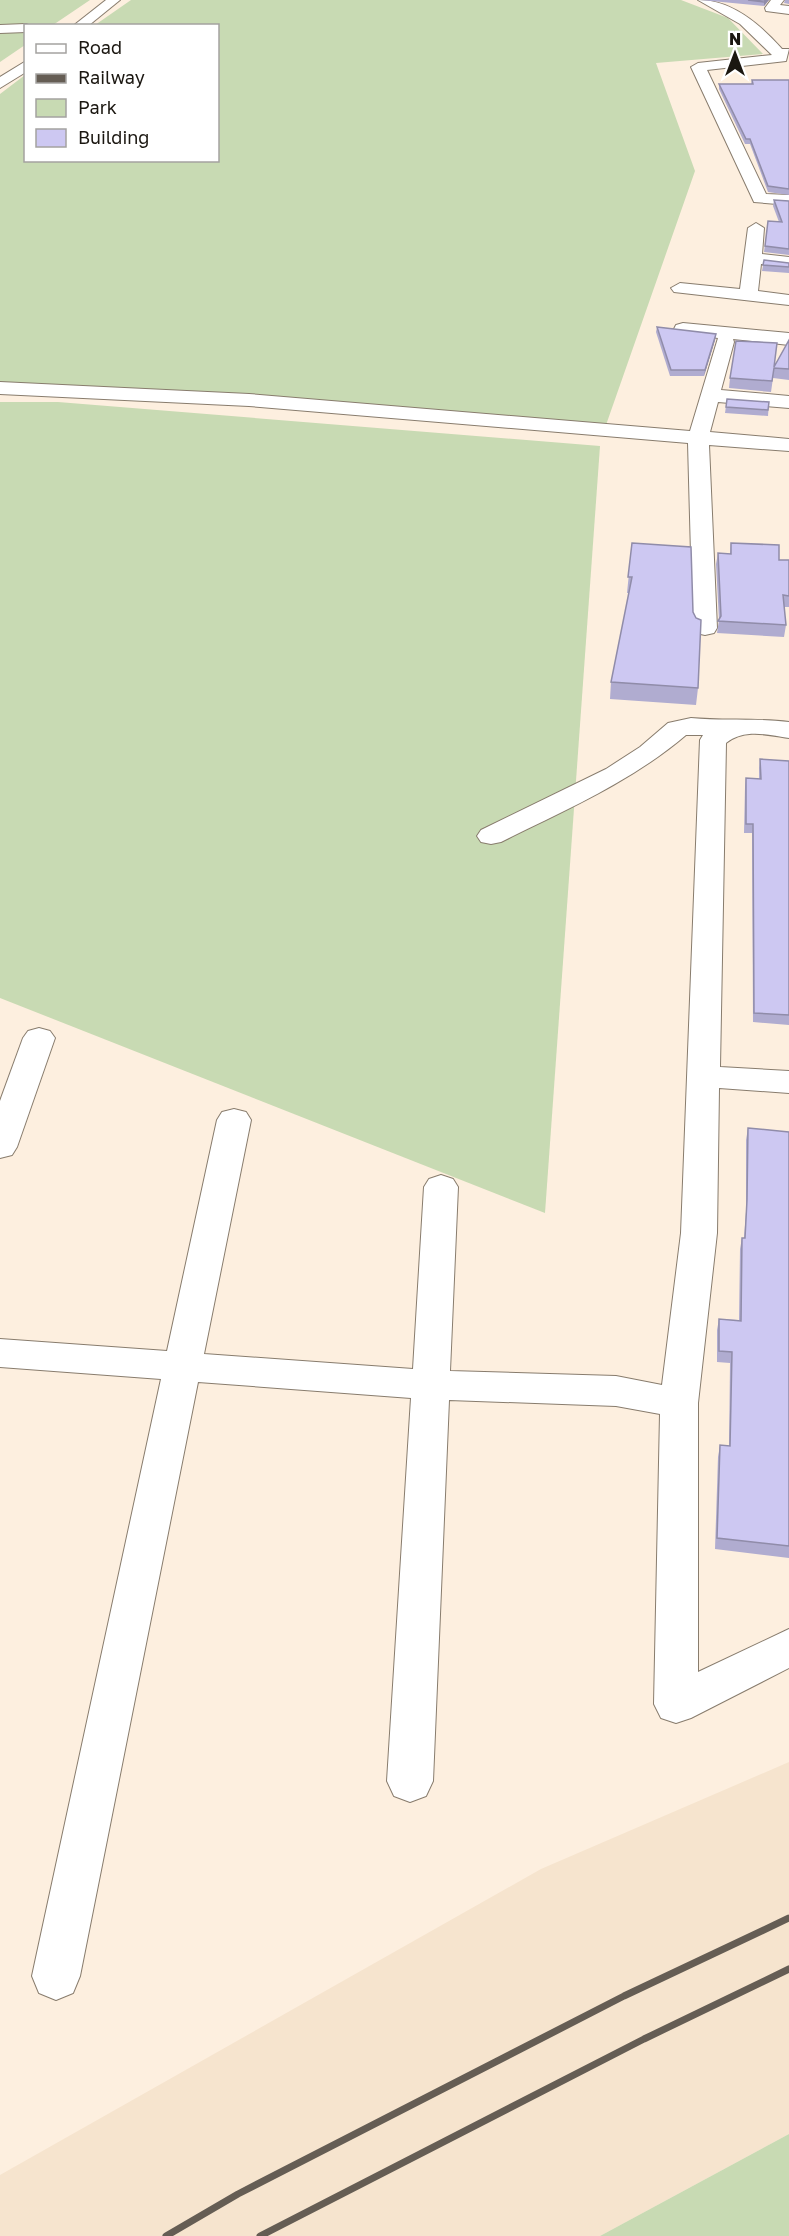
<svg xmlns="http://www.w3.org/2000/svg" width="789" height="2236" font-family="'Golos Text',sans-serif">
  <style>
    .built { fill: #f6e4ce }
    .green { fill: #c8dab3 }
    .lines { fill: none; stroke-linecap: round; stroke-linejoin: round }
    .minor-casing { stroke: #887c6d; stroke-width: 2 }
    .minor { fill: #fff; fill-rule: evenodd }
    .rail { stroke: #655d54; stroke-width: 7 }
    .wall { fill: #b0acd0 }
    .shaded-wall { fill: #908ca9 }
    .building { fill: #cdc8f2; stroke: #908ca9; stroke-width: 1.5 }
  </style>
  <rect width="100%" height="100%" fill="#fdefdf"/>
  <!-- built -->
  <polygon class="built" points="789,1762 789,2134 600,2236 0,2236 0,2175 541,1869"/>
  <!-- green -->
  <g class="green">
    <polygon points="0,0 90,0 53,25 26,26 25,45 0,62"/>
    <polygon points="131,0 681,0 728,18 763,54 656,63 695,171 606,425 0,383 0,94 25,75 26,160 218,160 218,26 95,25"/>
    <polygon points="0,402 58,402 600,446 545,1213 0,998"/>
    <polygon points="789,2134 789,2236 600,2236"/>
  </g>
  <g class="lines">
    <!-- minor casing -->
    <g class="minor-casing">
      <g id="minor">
        <polygon points="106,0 120,0 88,26 73,26"/>
        <path d="M 698,0 C 732,0 760,24 782,49 L 789,49 L 786,61 L 707,70 L 766,194 L 789,195 L 789,205 L 754,202 L 691,67 L 698,63 L 772,55 L 740,24 Z"/>
        <polygon points="771,0 784,0 780,5 789,6 789,14 766,11 765,8"/>
        <polygon points="26,24 31,26 26,26 26,32 0,33 0,25"/>
        <polygon points="26,61 26,72 0,88 0,77"/>
        <polygon points="756,223 764,228 762,254 789,257 789,267 761,264 758,291 789,295 789,305 674,292 671,288 680,283 740,289 748,228"/>
        <polygon points="683,323 789,333 789,345 733,339 734,342 721,390 789,396 789,408 718,402 710,432 789,439 789,451 709,445 717,628 714,633 705,635 696,633 693,628 688,443 249,406 0,394 0,382 249,394 690,431 718,338 676,333 674,329 676,325"/>
        <path d="M 691,718 C 724,721 756,718 789,722 L 789,738 C 768,735 745,728 726,743 L 720,1067 L 789,1071 L 789,1093 L 719,1088 L 717,1233 L 698,1403 L 698,1672 L 789,1629 L 789,1668 L 691,1718 L 676,1723 L 661,1718 L 654,1704 L 660,1414 L 616,1406 L 449,1400 L 433,1781 L 426,1796 L 410,1802 L 394,1796 L 387,1781 L 411,1398 L 198,1382 L 80,1976 L 73,1993 L 56,2000 L 39,1993 L 32,1976 L 161,1379 L 0,1367 L 0,1339 L 167,1351 L 217,1120 L 222,1112 L 234,1109 L 246,1112 L 251,1120 L 204,1354 L 413,1369 L 424,1187 L 429,1179 L 441,1175 L 453,1179 L 458,1187 L 450,1371 L 616,1376 L 662,1385 L 681,1233 L 700,740 L 703,735 L 686,735 C 631,782 565,810 501,842 L 491,844 L 481,842 L 477,836 L 481,830 L 606,769 L 640,747 L 668,723 Z"/>
        <polygon points="39,1028 50,1031 55,1038 17,1147 12,1155 0,1158 0,1101 23,1038 28,1031"/>
      </g>
    </g>
    <!-- minor -->
    <use href="#minor" class="minor"/>
    <!-- rail -->
    <g class="rail">
      <polyline points="166,2236 238,2194 624,1996 789,1918"/>
      <polyline points="260,2236 644,2039 789,1969"/>
    </g>
  </g>
  <!-- wall -->
  <g class="wall">
    <polygon points="701,0 769,0 764,6"/>
    <polygon points="785,0 789,0 789,4 784,3"/>
    <polygon points="752,80 789,80 789,195 768,192 750,144 745,144 719,89 719,84 751,84"/>
    <polygon points="774,200 789,201 789,255 764,252 768,221 779,222 773,206"/>
    <polygon points="764,260 789,263 789,273 762,271"/>
    <polygon points="657,327 716,334 715,340 704,376 670,376 656,332"/>
    <polygon points="789,340 789,380 773,378 771,392 729,388 730,378 774,367"/>
    <polygon points="727,399 769,402 768,416 725,413"/>
    <polygon points="632,543 693,612 698,688 696,705 610,699 611,682 629,593 627,593"/>
    <polygon points="731,543 779,560 789,560 789,607 784,607 786,625 784,637 717,633 719,620 716,564 718,553 730,554"/>
    <polygon points="760,759 789,761 789,1025 753,1022 752,833 744,833 745,787 746,778 759,779 759,768"/>
    <polygon points="748,1128 789,1132 789,1558 715,1549 718,1457 720,1445 729,1446 730,1363 717,1362 717,1330 719,1319 739,1320 740,1249 742,1238 744,1238 746,1212 746,1140"/>
  </g>
  <!-- shaded-wall -->
  <g class="shaded-wall">
    <polygon points="766,0 769,0 764,6 764,2"/>
    <polygon points="716,334 715,340 704,376 705,370"/>
  </g>
  <!-- building -->
  <g class="building">
    <polygon points="748,0 766,0 764,2"/>
    <polygon points="752,80 789,80 789,189 768,186 750,139 746,139 719,84 753,84"/>
    <polygon points="774,200 789,201 789,249 765,246 768,221 782,222"/>
    <polygon points="764,260 789,263 789,267 763,265"/>
    <polygon points="657,327 716,334 705,370 671,370"/>
    <polygon points="789,340 789,369 774,368 772,381 730,378 736,341 777,343 774,367"/>
    <polygon points="727,399 769,402 768,410 726,407"/>
    <polygon points="632,543 691,547 693,612 696,618 701,620 698,688 611,682 632,577 628,577"/>
    <polygon points="731,543 779,545 779,560 789,560 789,596 783,595 786,625 718,621 721,616 718,553 731,554"/>
    <polygon points="760,759 789,761 789,1015 754,1013 753,824 746,824 746,778 761,779"/>
    <polygon points="748,1128 789,1132 789,1546 717,1538 720,1445 730,1446 732,1352 719,1351 719,1319 741,1321 742,1238 745,1238 747,1200"/>
  </g>
  <!-- legend -->
  <rect x="24" y="24" width="195" height="138" fill="#ffffff" stroke="#a4a2a0" stroke-width="1.5"/>
  <rect x="36" y="44" width="30" height="9" fill="#ffffff" stroke="#a4a2a0" stroke-width="1.5"/>
  <text x="78" y="54" font-size="18" fill="#1b1711">Road</text>
  <rect x="36" y="74" width="30" height="9" fill="#655d54" stroke="#a4a2a0" stroke-width="1.5"/>
  <text x="78" y="84" font-size="18" fill="#1b1711">Railway</text>
  <rect x="36" y="99" width="30" height="18" fill="#c8dab3" stroke="#a4a2a0" stroke-width="1.5"/>
  <text x="78" y="114" font-size="18" fill="#1b1711">Park</text>
  <rect x="36" y="129" width="30" height="18" fill="#cdc8f2" stroke="#a4a2a0" stroke-width="1.5"/>
  <text x="78" y="144" font-size="18" fill="#1b1711">Building</text>
  <!-- north arrow -->
  <g transform="translate(735 54)" stroke="#ffffff" stroke-width="4.5" paint-order="stroke">
  <path d="M0-4.5L10 22L0 15L-10 22Z" fill="#1b1711"/>
  <text y="-9" font-size="16" font-weight="bold" text-anchor="middle" fill="#1b1711">N</text>
  </g>
</svg>
